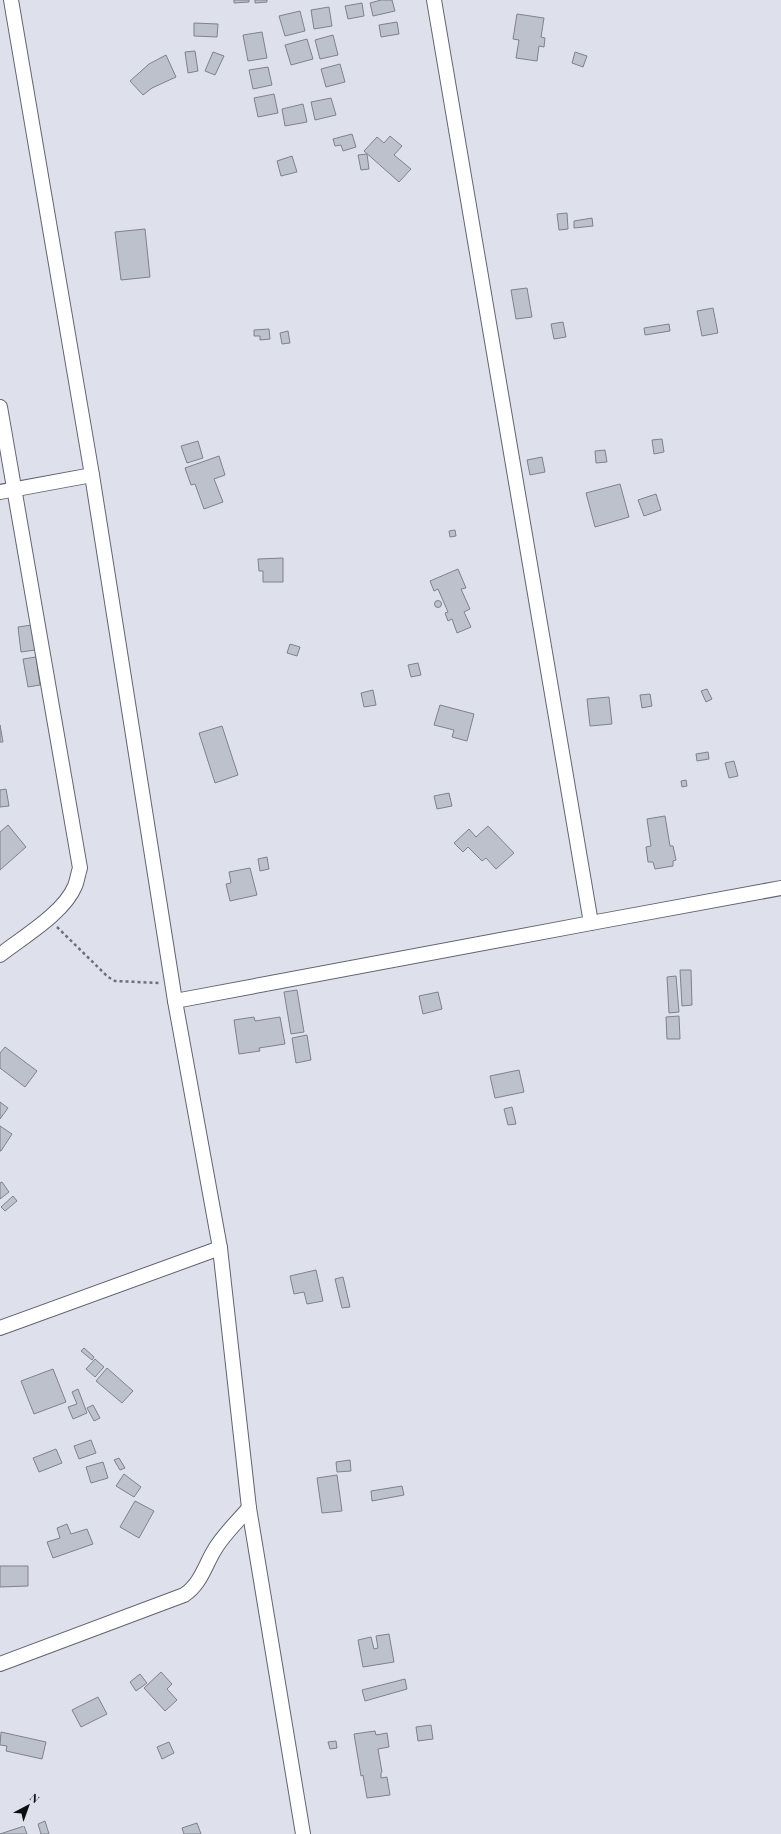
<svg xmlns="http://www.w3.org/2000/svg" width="781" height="1834" font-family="'Playfair Display',serif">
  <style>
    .building { fill: #bdc1cb; stroke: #7f828c }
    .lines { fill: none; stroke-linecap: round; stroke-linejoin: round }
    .minor-casing { stroke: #61646e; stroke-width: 16 }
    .path { stroke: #6e7077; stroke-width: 2.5; stroke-dasharray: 3 3; stroke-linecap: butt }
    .minor { stroke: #fff; stroke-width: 14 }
  </style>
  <rect width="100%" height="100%" fill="#dee1ec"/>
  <!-- building -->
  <g class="building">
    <polygon points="234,0 249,0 249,2 234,3"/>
    <polygon points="255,0 267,0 267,2 255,3"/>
    <polygon points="381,0 392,0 395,11 373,16 370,3"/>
    <polygon points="362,3 364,16 348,19 345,6"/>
    <polygon points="329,7 332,26 314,29 311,10"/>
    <polygon points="300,11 305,31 285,36 279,16"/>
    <polygon points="517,14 544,18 541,37 545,38 544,47 539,46 537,61 516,58 519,40 513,39"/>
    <polygon points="397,22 399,34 381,37 379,25"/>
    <polygon points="194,23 218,24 217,37 194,36"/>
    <polygon points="262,32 267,58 248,61 243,35"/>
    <polygon points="333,35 338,55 320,59 315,40"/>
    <polygon points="307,39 313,59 291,65 285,45"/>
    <polygon points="195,51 198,71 188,73 185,52"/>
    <polygon points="213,52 224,56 215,75 205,71"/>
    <polygon points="575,52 587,56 583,67 572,63"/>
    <polygon points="166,55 176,77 152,88 143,95 130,81 149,64"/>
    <polygon points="340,64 345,82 326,87 321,69"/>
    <polygon points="268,67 272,85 253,89 249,70"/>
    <polygon points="274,94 278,113 258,117 254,98"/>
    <polygon points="331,98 336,115 315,120 311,102"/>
    <polygon points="303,104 307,122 285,126 282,109"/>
    <polygon points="352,134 356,147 343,151 341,145 335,146 333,139"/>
    <polygon points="390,136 402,146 394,155 411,169 399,182 364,151 377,137 384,143"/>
    <polygon points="367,154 369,169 361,170 358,155"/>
    <polygon points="292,156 297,172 281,176 277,161"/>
    <polygon points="567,213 568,229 559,230 557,214"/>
    <polygon points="592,218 593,226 574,228 574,221"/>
    <polygon points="145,229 150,277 121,280 115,232"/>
    <polygon points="527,288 532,317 516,319 511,290"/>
    <polygon points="713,308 718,333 702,336 697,311"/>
    <polygon points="563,322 566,337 554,339 551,324"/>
    <polygon points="669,324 670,331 645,335 644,328"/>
    <polygon points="269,329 270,339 260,340 260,336 254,336 254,330"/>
    <polygon points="288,331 290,343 282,344 280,333"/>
    <polygon points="662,439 664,452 654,454 652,440"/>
    <polygon points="198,441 203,458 187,463 181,446"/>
    <polygon points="605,450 607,462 596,463 595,451"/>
    <polygon points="219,456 225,475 214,479 223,502 204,509 195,484 191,485 185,468"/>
    <polygon points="542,457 545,472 530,475 527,460"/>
    <polygon points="620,484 629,517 595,527 586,493"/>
    <polygon points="656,494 661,510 644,516 638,500"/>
    <polygon points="455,530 456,536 450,537 449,531"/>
    <polygon points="283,558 283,582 263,582 263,571 259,571 258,559"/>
    <polygon points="458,569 466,588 461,589 470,609 464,612 471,627 457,633 452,619 448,621 445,613 448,612 438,589 434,591 430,581"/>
    <circle cx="438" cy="604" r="3.5"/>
    <polygon points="32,625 35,650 21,652 18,627"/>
    <polygon points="290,644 300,647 297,656 287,653"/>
    <polygon points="36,657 40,685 28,687 23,659"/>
    <polygon points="418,663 421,675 411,677 408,665"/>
    <polygon points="707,689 712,699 706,702 701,691"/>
    <polygon points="373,690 376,705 364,707 361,693"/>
    <polygon points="650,694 652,706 642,708 640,695"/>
    <polygon points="609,697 612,724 590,726 587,699"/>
    <polygon points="440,705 474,714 467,741 452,737 454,730 434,725"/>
    <polygon points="0,725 3,742 0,742"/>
    <polygon points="222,726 238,775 215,783 199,733"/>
    <polygon points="708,752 709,759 697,761 696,754"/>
    <polygon points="734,761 738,776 729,778 725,763"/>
    <polygon points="686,780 687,786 682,787 681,781"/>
    <polygon points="6,789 9,806 0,807 0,790"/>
    <polygon points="449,793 452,806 437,809 434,796"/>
    <polygon points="665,816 670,846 673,846 676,860 673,861 673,866 655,869 653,862 648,862 646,847 651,846 647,819"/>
    <polygon points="8,825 26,847 0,870 0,832"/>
    <polygon points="488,826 514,853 496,869 486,858 482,861 468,847 463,852 454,843 469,829 476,837"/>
    <polygon points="267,857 269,869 260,871 258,859"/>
    <polygon points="250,868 257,895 230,901 226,884 231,883 229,872"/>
    <polygon points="680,970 691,970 692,1005 682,1006"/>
    <polygon points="676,976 679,1012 669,1013 667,977"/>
    <polygon points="297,990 304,1032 291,1034 284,992"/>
    <polygon points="438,992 442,1009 423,1014 419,996"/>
    <polygon points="679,1016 680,1039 667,1039 666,1017"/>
    <polygon points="254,1017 255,1021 280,1017 285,1044 259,1048 260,1051 239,1054 234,1020"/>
    <polygon points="307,1035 311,1060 296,1063 292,1038"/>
    <polygon points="5,1047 37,1071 25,1087 0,1068 0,1053"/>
    <polygon points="519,1070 524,1092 495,1098 490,1076"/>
    <polygon points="0,1102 8,1108 0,1119"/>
    <polygon points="512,1107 516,1124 508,1125 504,1109"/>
    <polygon points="0,1126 12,1134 1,1151 0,1151"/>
    <polygon points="2,1182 9,1192 0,1199 0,1183"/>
    <polygon points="13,1196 17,1201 5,1211 1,1207"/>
    <polygon points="316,1270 323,1301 307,1304 304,1292 294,1294 290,1276"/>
    <polygon points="343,1277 350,1307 342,1308 335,1279"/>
    <polygon points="84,1348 94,1357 92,1360 81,1351"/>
    <polygon points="95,1359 104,1367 95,1377 86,1369"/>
    <polygon points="107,1368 133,1391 122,1403 96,1381"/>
    <polygon points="53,1369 66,1402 34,1414 21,1381"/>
    <polygon points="78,1389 87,1413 73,1419 68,1407 77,1404 72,1392"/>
    <polygon points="93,1405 100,1418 94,1421 87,1408"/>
    <polygon points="91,1440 96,1453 79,1459 74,1446"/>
    <polygon points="56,1449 62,1463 39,1472 33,1458"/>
    <polygon points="119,1458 125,1468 120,1470 114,1460"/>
    <polygon points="350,1460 351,1471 337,1472 336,1462"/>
    <polygon points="103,1462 108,1478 91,1483 86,1467"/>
    <polygon points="124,1474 141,1487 134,1497 116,1486"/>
    <polygon points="337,1475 342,1511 322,1513 317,1478"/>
    <polygon points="402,1486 404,1495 372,1501 371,1491"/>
    <polygon points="135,1501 154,1511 139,1538 120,1527"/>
    <polygon points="67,1524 71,1534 87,1529 93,1544 53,1558 47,1542 60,1538 57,1528"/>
    <polygon points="0,1566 28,1566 28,1586 0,1587"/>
    <polygon points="389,1634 394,1662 363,1667 358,1640 371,1637 374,1649 378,1648 376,1636"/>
    <polygon points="161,1672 172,1684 167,1689 177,1700 165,1711 144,1688"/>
    <polygon points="140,1674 147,1683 136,1691 130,1682"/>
    <polygon points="405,1679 407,1689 365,1701 362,1690"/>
    <polygon points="98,1697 107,1714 81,1727 72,1710"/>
    <polygon points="431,1725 433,1739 418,1741 416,1727"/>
    <polygon points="375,1731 376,1735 387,1733 389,1747 378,1749 382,1772 381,1773 381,1778 387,1777 390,1795 367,1798 363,1775 361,1776 354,1734"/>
    <polygon points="1,1732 46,1742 42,1759 6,1751 7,1746 0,1745"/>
    <polygon points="336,1741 337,1748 330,1749 328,1742"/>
    <polygon points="169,1742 174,1753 162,1759 157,1747"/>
    <polygon points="45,1821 49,1834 41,1834 38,1824"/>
    <polygon points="197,1823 201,1834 184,1834 182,1828"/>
    <polygon points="24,1826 27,1834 0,1834"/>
  </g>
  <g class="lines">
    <!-- minor casing -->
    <g class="minor-casing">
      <g id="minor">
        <polyline points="11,0 92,475 175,1001 220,1248 249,1508 303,1834"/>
        <polyline points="434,0 591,923 781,888"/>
        <path d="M 0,407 L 80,868 C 78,874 77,881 75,886 C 64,913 23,937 0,955"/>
        <polyline points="0,492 92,475"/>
        <polyline points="175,1001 591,923"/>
        <polyline points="0,1328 220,1248"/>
        <path d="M 0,1664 L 184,1595 C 201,1584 205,1565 215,1549 C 224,1534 238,1521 249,1508"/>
      </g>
    </g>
    <!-- path -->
    <polyline class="path" points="57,927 108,977 115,981 160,983"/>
    <!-- minor -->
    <use href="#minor" class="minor"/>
  </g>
  <!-- north arrow -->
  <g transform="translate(28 1806) rotate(41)" stroke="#dee1ec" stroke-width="3" paint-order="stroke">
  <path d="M0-3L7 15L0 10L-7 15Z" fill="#0d0e12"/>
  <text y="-6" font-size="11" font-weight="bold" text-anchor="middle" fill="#0d0e12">N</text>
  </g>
</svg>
